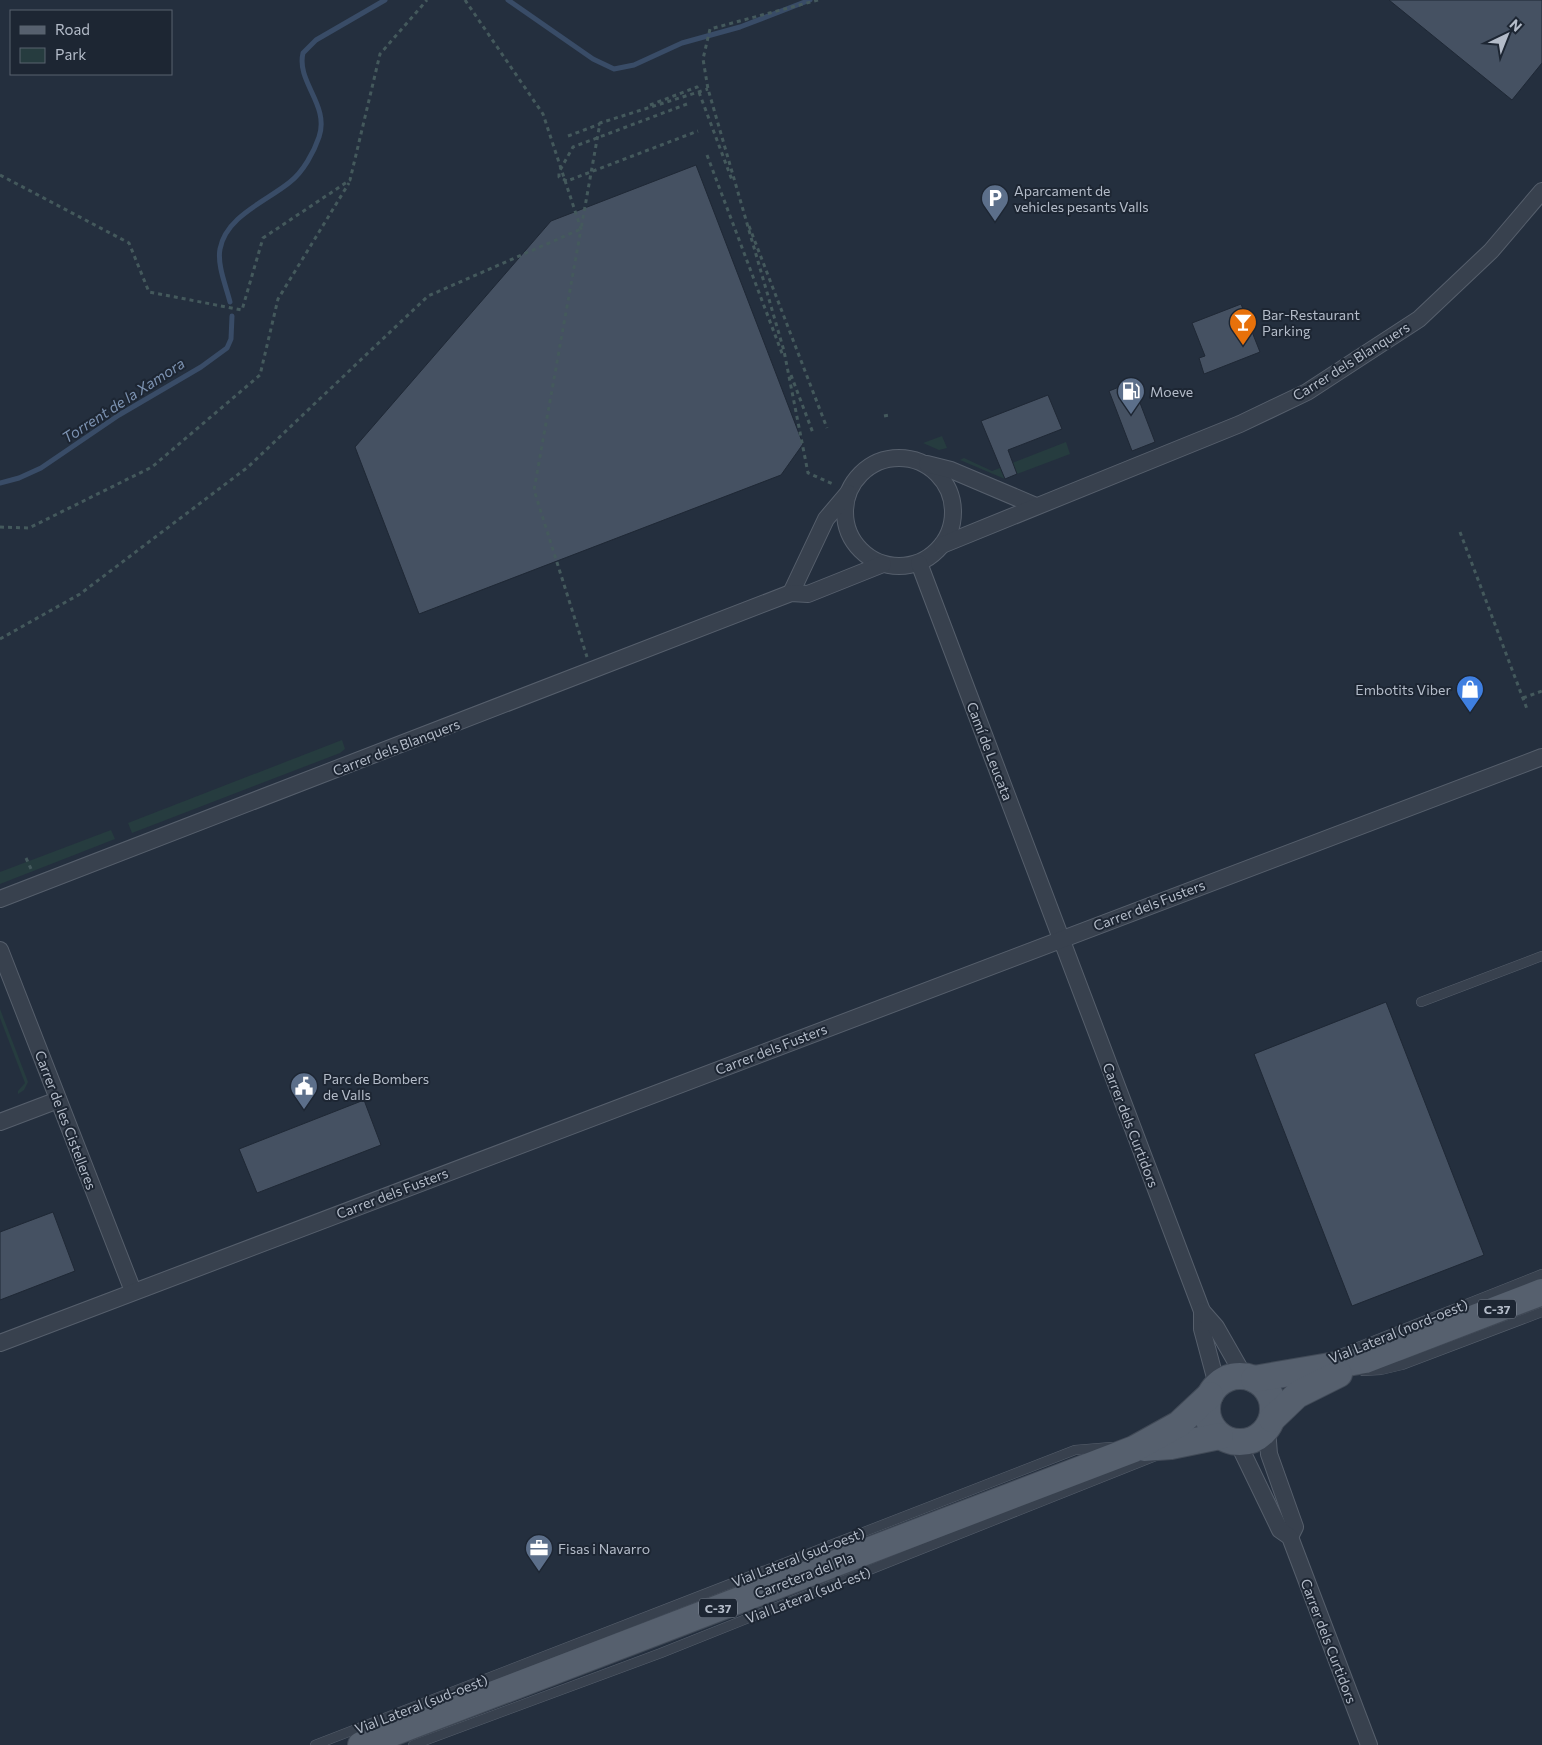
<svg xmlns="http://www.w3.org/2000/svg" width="1542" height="1745" font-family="Commissioner,sans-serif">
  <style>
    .green { fill: #263c3f }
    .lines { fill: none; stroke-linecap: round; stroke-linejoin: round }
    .stream { stroke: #394c67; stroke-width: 5 }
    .building { fill: #455162; stroke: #1f2835 }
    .service-casing { stroke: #565f6c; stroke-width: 10 }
    .minor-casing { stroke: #565f6c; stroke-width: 18 }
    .primary-casing { stroke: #414a57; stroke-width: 28 }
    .path { stroke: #44595c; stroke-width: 3; stroke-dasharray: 4 4; stroke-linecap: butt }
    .service { stroke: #38414e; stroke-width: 9 }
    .minor { stroke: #38414e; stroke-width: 16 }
    .primary { stroke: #56606e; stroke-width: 26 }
    .labels { text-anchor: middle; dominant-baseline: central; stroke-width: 4; stroke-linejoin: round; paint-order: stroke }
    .shield { fill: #1d2633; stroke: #878f9c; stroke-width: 1 }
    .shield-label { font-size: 12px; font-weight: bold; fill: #b4bcc9 }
    .poi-label { font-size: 14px; fill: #b4bcc9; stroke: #1d2633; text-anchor: start }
    .street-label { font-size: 14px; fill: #b4bcc9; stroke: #1d2633 }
    .water-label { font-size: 15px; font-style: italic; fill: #7c92b1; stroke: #1d2633 }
  </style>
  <rect width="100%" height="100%" fill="#242f3e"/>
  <!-- green -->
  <g class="green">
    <polygon points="942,436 947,448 939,450 923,443"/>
    <polygon points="1066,442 1070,454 1017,474 1012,463"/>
    <polygon points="964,458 992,471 1000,468 1005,479 960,460"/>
    <polygon points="342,740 345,749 340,753 132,833 128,823"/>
    <polygon points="111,830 115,839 0,884 0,872"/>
    <polygon points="0,1009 28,1082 24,1090 18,1094 18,1091 25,1083 0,1018"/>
  </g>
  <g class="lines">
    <!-- stream -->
    <g class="stream">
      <polyline points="508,0 593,59 614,69 634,65 682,43 740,27 810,0"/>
      <path d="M 230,302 C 226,286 217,265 220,249 C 226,216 267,201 290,182 C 303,172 314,152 319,137 C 330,105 296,82 303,53 L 316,40 L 385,0"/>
      <polyline points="0,483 19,478 41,468 119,415 201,367 227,348 231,339 232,316"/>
    </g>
  </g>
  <!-- building -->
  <g class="building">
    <polygon points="1389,0 1542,0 1542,63 1512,100"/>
    <polygon points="696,165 803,444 781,475 419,614 355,447 551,221"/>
    <polygon points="1241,304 1260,352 1204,374 1199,358 1205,356 1192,323"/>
    <polygon points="1132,382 1155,442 1132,451 1109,391"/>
    <polygon points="1048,395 1062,429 1008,450 1017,474 1005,479 981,421"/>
    <polygon points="1386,1002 1484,1255 1352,1306 1254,1054"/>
    <polygon points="364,1100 381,1145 257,1193 239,1149"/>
    <polygon points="53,1212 75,1271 0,1300 0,1232"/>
  </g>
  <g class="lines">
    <!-- service casing -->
    <g class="service-casing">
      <g id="service">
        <polyline points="1421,1002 1542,956"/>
        <polyline points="1338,1355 1542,1274"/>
        <polyline points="1363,1371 1381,1370 1402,1365 1542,1312"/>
        <polyline points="315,1745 1075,1450 1111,1447"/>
        <polyline points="413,1745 661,1653 1158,1455"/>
      </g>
    </g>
    <!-- minor casing -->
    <g class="minor-casing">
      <g id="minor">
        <circle cx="899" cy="512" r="54"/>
        <polyline points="927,464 951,470 1036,506"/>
        <polyline points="942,545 1240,424 1307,392 1419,319 1491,251 1542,191"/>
        <polyline points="919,563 1202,1311 1202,1329 1217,1385"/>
        <polyline points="791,593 826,519 848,493"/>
        <polyline points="0,899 791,593 808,594 883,564"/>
        <polyline points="0,950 133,1291"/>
        <polyline points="0,1122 58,1100"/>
        <polyline points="1202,1311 1216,1327 1244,1376"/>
        <polyline points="0,1343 1542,757"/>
        <polyline points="1267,1429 1269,1454 1295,1527 1290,1537"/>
        <polyline points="1238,1443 1280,1530 1290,1537 1369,1745"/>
      </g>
    </g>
    <!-- primary casing -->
    <g class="primary-casing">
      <g id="primary">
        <circle cx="1240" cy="1409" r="33"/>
        <polyline points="1254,1379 1365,1360 1542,1292"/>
        <polyline points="1272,1419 1297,1395 1339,1374"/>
        <polyline points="1144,1448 1171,1446 1220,1436"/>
        <polyline points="361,1745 1134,1449 1179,1424 1210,1395"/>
      </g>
    </g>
    <!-- path -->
    <g class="path">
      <polyline points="465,0 543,114 581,229 534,490 587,657"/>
      <polyline points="818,0 710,29 703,59 708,89 784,351 808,473 835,485"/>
      <polyline points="687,104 573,147 559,172 559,177 567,181 698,131"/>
      <polyline points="650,105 697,87 732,180"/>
      <polyline points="568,136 600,124"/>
      <polyline points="707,155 783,356"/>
      <polyline points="0,175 129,243 149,292 242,310 263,238 350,180 380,54 427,0"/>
      <polyline points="749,226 827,428"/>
      <polyline points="791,375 813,433"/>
      <polyline points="884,416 889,415"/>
      <polyline points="0,527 29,528 152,467 260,375 278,299 349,183"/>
      <polyline points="1460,532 1527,709"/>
      <polyline points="0,639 80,594 248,467 428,296 581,229 600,123 708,89"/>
      <polyline points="1523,698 1542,691"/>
      <polyline points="26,858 32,871"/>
    </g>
    <!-- service -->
    <use href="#service" class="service"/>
    <!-- minor -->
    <use href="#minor" class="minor"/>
    <!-- primary -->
    <use href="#primary" class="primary"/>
  </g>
  <!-- icons -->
  <defs>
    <g id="parking-pin" transform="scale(1.4375)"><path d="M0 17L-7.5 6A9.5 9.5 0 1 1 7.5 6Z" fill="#5c6f8a" stroke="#1d2633"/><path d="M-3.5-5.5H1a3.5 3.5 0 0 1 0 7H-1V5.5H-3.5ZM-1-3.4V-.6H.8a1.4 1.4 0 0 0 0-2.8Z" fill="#fff"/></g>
    <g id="bar-pin" transform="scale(1.4375)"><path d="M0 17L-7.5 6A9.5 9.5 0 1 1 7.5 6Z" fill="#e8710a" stroke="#1d2633"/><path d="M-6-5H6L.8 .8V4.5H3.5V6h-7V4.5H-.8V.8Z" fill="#fff"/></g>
    <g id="fuel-pin" transform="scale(1.4375)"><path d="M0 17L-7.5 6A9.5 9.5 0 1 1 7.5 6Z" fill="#5c6f8a" stroke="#1d2633"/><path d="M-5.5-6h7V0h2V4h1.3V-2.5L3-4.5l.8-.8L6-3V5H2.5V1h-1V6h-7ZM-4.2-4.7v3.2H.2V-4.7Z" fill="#fff"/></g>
    <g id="shop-pin" transform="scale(1.4375)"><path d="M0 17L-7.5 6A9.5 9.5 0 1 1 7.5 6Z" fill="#3f7fe0" stroke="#1d2633"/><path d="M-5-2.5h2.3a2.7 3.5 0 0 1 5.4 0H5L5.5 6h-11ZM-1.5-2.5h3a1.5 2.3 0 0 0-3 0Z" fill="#fff"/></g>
    <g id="civic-pin" transform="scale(1.4375)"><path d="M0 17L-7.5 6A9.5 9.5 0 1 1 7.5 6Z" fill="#5c6f8a" stroke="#1d2633"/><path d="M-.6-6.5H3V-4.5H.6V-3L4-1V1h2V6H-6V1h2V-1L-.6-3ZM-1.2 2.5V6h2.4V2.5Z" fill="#fff"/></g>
    <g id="office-pin" transform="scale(1.4375)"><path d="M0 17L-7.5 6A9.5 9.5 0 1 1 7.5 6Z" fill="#5c6f8a" stroke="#1d2633"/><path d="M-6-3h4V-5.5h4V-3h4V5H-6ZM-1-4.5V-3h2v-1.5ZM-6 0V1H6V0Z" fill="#fff"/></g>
  </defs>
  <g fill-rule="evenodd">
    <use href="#parking-pin" x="995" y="198"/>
    <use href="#bar-pin" x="1243" y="322"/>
    <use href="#fuel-pin" x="1131" y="391"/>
    <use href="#shop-pin" x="1470" y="689"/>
    <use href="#civic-pin" x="304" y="1086"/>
    <use href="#office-pin" x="539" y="1548"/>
  </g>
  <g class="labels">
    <!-- shield labels -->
    <g class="shield">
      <rect x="1478" y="1299.5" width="38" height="19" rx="4"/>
      <rect x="699" y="1598.5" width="38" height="19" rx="4"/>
    </g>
    <g class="shield-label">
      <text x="1497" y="1309">C-37</text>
      <text x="718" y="1608">C-37</text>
    </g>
    <!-- poi labels -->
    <g class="poi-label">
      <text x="1014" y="190">Aparcament de<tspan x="1014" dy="16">vehicles pesants Valls</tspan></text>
      <text x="1262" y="314">Bar-Restaurant<tspan x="1262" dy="16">Parking</tspan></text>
      <text x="1150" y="391">Moeve</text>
      <text x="1451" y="689" text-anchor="end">Embotits Viber</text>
      <text x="323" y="1078">Parc de Bombers<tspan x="323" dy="16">de Valls</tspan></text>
      <text x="558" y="1548">Fisas i Navarro</text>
    </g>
    <!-- street labels -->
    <g class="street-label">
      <text transform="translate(1351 361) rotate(-32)">Carrer dels Blanquers</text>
      <text transform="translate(396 747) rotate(-21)">Carrer dels Blanquers</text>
      <text transform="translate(990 751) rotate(69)">Camí de Leucata</text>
      <text transform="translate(1149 905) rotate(-21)">Carrer dels Fusters</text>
      <text transform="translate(771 1049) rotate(-21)">Carrer dels Fusters</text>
      <text transform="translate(66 1120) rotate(69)">Carrer de les Cistelleres</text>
      <text transform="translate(1131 1125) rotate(69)">Carrer dels Curtidors</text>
      <text transform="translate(392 1193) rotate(-21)">Carrer dels Fusters</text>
      <text transform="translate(1398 1331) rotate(-22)">Vial Lateral (nord-oest)</text>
      <text transform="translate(798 1557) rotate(-21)">Vial Lateral (sud-oest)</text>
      <text transform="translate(804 1575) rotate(-21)">Carretera del Pla</text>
      <text transform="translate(808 1595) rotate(-21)">Vial Lateral (sud-est)</text>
      <text transform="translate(1329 1641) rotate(69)">Carrer dels Curtidors</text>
      <text transform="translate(421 1704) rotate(-21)">Vial Lateral (sud-oest)</text>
    </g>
    <!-- water labels -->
    <g class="water-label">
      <text transform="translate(123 400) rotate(-33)">Torrent de la Xamora</text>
    </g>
  </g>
  <!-- legend -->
  <rect x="10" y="10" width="162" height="65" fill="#1d2633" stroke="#59626f"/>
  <rect x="20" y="26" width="25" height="8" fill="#56606e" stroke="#59626f"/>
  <text x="55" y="35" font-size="15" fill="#b4bcc9">Road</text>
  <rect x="20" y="48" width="25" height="15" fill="#263c3f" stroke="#59626f"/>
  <text x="55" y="60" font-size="15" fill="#b4bcc9">Park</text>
  <!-- north arrow -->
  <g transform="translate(1507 35) rotate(43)" stroke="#1d2633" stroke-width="4" paint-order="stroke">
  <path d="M0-4L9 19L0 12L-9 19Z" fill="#b4bcc9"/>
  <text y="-8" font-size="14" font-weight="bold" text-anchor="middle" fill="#b4bcc9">N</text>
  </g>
</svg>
